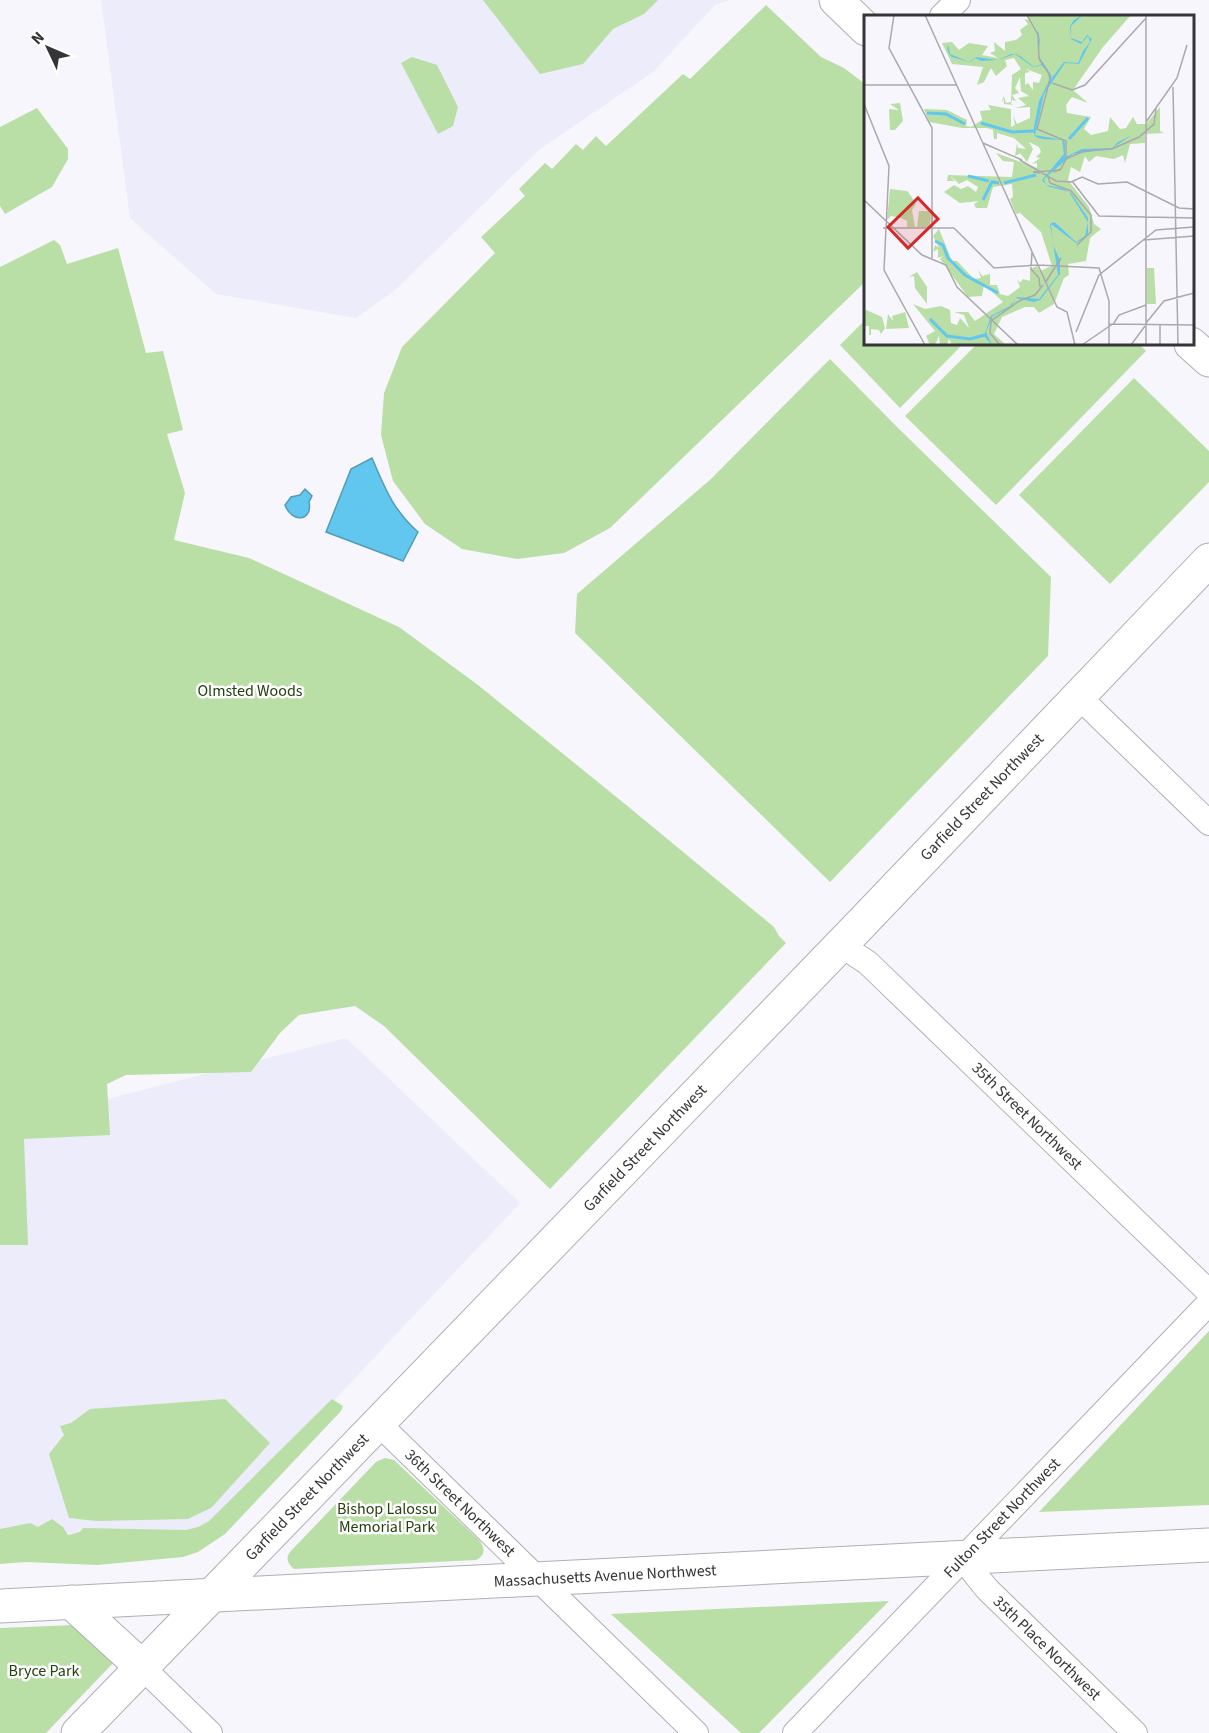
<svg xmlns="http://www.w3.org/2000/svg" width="1209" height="1733" font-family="'Source Sans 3',sans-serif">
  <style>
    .built { fill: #ececfa }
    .green { fill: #badfa6 }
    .water { fill: #61c7ee; stroke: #549bb7; stroke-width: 1.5 }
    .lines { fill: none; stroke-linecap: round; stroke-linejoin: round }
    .street-casing { stroke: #afafb4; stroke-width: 26 }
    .secondary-casing { stroke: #afafb4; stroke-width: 35 }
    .primary-casing { stroke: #afafb4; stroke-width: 35 }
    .street { stroke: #fff; stroke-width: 24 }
    .secondary { stroke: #fff; stroke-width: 33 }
    .primary { stroke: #fff; stroke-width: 33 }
    .labels { text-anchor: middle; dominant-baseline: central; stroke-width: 5; stroke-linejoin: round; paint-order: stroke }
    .park-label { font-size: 16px; fill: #23400e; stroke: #fff }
    .street-label { font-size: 16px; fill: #353537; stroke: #fff }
    .inset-river { fill: none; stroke: #61c7ee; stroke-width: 3 }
    .inset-road { fill: none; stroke: #a9a9ad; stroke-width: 1.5 }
    .view { fill: #d62828; fill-opacity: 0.15; stroke: #d62828; stroke-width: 3 }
    .inset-edge { fill: none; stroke: #353537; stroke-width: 3 }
  </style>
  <rect width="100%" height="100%" fill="#f6f6fc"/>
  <!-- built -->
  <g class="built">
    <polygon points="101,0 729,0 715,5 653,72 540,149 395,290 356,318 216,294 130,218"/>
    <polygon points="346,1038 520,1203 205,1537 0,1532 0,1119 84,1105"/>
  </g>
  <!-- green -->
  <g class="green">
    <polygon points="483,0 658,0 644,14 613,29 583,64 540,74"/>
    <polygon points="766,5 821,57 844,68 865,84 865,282 610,528 564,553 517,559 462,549 425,524 393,481 381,435 384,393 402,347 495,253 481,237 525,196 519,189 545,163 552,169 576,144 583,150 596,136 606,146 683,74 690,79"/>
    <polygon points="412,57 437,65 458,107 453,126 438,134 401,63"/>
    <polygon points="37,108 68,149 68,159 52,187 5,214 0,206 0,127"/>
    <polygon points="54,240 60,245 67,264 118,248 146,353 163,351 183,430 167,434 185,493 174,540 249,558 399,627 478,685 625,804 774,927 779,936 786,943 550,1189 384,1026 355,1006 299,1015 280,1033 251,1072 126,1075 107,1084 110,1135 24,1139 28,1245 0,1245 0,267"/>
    <polygon points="865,320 866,344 963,344 900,408 840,345"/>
    <polygon points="977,344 1139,344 1146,351 996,505 905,416"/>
    <polygon points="830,359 898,428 1051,577 1048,656 830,882 575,633 577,594 711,479"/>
    <polygon points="1134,378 1209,451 1209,482 1110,584 1019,495"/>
    <polygon points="1209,1331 1209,1505 1039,1512"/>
    <polygon points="225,1399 270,1443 211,1508 188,1519 96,1521 69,1518 49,1454 64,1435 60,1426 71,1423 90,1409"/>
    <polygon points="332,1399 343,1406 341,1411 225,1534 198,1552 183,1557 97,1565 26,1562 0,1564 0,1529 30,1523 38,1527 52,1519 63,1527 68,1535 80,1532 83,1528 186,1530 198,1527 209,1521"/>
    <path d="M 385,1458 L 394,1460 L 479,1540 C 485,1548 486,1555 476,1560 L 294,1569 C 288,1564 285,1559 290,1552 L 376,1462 Z"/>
    <polygon points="889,1601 759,1733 741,1733 611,1614"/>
    <polygon points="75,1625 115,1661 46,1733 0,1733 0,1628"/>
  </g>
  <!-- water -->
  <g class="water">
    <path d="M 372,458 C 385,488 393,510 418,532 L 403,561 L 326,532 L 351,469 Z"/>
    <path d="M 305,489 L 312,496 L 309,502 C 313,521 292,524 285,505 L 291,497 L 300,495 Z"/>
  </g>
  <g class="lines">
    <!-- street casing -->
    <g class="street-casing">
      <g id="street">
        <polyline points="942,16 958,0"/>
        <polyline points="1078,696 1209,823"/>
        <polyline points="841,945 868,963 1209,1292"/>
        <polyline points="378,1423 696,1733"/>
        <polyline points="963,1559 987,1589 1135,1733"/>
        <polyline points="142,1667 210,1733"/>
        <polyline points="795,1733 1209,1303"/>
      </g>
    </g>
    <!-- secondary casing -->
    <g class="secondary-casing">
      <g id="secondary">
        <polyline points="836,0 866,29"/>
        <polyline points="1191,344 1209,360"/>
        <polyline points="212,1595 858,927 1209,560"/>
      </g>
    </g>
    <!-- primary casing -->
    <g class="primary-casing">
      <g id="primary">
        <polyline points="71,1602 142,1667"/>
        <polyline points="0,1606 1209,1545"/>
        <polyline points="78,1733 212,1595"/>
      </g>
    </g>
    <!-- street -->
    <use href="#street" class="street"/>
    <!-- secondary -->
    <use href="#secondary" class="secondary"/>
    <!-- primary -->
    <use href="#primary" class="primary"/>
  </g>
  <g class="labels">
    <!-- park labels -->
    <g class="park-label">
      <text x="250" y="691">Olmsted Woods</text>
      <text x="387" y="1509">Bishop Lalossu<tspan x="387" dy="18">Memorial Park</tspan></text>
      <text x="44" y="1671">Bryce Park</text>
    </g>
    <!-- street labels -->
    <g class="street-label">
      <text transform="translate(982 797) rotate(-46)">Garfield Street Northwest</text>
      <text transform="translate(1027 1116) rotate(44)">35th Street Northwest</text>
      <text transform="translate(645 1148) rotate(-46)">Garfield Street Northwest</text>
      <text transform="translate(307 1497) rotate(-46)">Garfield Street Northwest</text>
      <text transform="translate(460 1503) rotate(44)">36th Street Northwest</text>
      <text transform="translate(1002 1518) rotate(-46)">Fulton Street Northwest</text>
      <text transform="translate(605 1576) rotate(-3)">Massachusetts Avenue Northwest</text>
      <text transform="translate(1047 1648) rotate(44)">35th Place Northwest</text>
    </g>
  </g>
  <!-- overview -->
  <g transform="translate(864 15)">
    <rect width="330" height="330" fill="#f6f6fc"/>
    <path d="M 163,0 L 267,0 L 239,32 L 209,75 L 224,88 L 208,82 L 202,90 L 203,98 L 227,102 L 220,114 L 227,120 L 244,116 L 246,102 L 256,114 L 262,113 L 269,102 L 273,109 L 282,109 L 296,92 L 296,116 L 300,118 L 281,119 L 281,128 L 266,129 L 261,148 L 259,140 L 250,144 L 232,141 L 225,147 L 221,141 L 216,157 L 207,152 L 204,165 L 225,192 L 230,209 L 237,214 L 226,223 L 222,246 L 204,249 L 205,260 L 200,263 L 190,289 L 175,298 L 170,292 L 161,292 L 138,302 L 130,319 L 142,330 L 88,330 L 85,324 L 83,330 L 76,330 L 75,321 L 71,330 L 66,330 L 62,321 L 71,316 L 49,289 L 61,294 L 77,291 L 86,295 L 87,308 L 93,310 L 96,303 L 105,313 L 100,300 L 90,297 L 104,297 L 111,306 L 139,287 L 120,269 L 118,281 L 104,282 L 76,244 L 79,241 L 74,243 L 74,234 L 69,237 L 71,230 L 75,233 L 69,221 L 75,214 L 88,246 L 93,246 L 110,264 L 117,263 L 114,254 L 118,261 L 126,259 L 126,270 L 133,270 L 136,279 L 144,281 L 156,272 L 153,264 L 156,268 L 159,264 L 166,266 L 166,254 L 173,251 L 176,256 L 188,251 L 177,217 L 156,198 L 152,199 L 146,184 L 149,182 L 148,169 L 129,172 L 123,193 L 112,193 L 110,189 L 115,186 L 96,188 L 80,177 L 90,170 L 97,174 L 104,171 L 112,177 L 114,172 L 103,165 L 95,169 L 90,164 L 86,161 L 91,166 L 83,166 L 84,160 L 148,162 L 150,147 L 139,146 L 132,138 L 173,153 L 173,148 L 168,149 L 176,143 L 172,142 L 177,137 L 175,132 L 165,127 L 169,134 L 163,147 L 156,138 L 151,141 L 153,128 L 154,133 L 162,134 L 150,123 L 133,118 L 133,124 L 130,124 L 129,115 L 123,113 L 98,113 L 65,107 L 60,94 L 83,95 L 103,105 L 102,111 L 107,112 L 118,105 L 116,96 L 127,95 L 124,90 L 147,94 L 147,112 L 151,110 L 149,101 L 153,109 L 166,103 L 166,92 L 151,93 L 162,90 L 154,83 L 165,81 L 157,76 L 156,62 L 151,73 L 155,78 L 148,80 L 152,86 L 148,85 L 147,89 L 150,90 L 140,89 L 140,84 L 137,88 L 140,81 L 142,88 L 147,87 L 148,60 L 157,54 L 150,43 L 141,45 L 143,51 L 132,61 L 127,53 L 120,67 L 113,70 L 119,52 L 88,49 L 78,28 L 88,27 L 95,35 L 105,28 L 124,31 L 118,40 L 134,43 L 126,38 L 131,36 L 130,27 L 141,36 L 141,27 L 152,25 L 156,30 L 152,25 L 158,20 L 156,15 L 164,9 L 160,4 L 164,5 ZM 162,54 L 178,60 L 175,68 L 169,67 L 169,75 L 164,68 L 161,70 L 161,58 L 166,57 ZM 36,88 L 39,106 L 31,115 L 26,115 L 25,94 L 35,95 L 26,89 ZM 26,174 L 43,176 L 47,181 L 52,189 L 48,195 L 51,212 L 43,212 L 43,206 L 37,203 L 27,201 L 23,205 ZM 55,196 L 67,196 L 66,212 L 53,212 ZM 283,253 L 290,253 L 292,289 L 283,289 ZM 53,257 L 63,272 L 63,289 L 51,273 L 50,261 L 45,262 ZM 0,294 L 18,302 L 21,313 L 17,319 L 15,315 L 7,314 L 7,320 L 5,320 L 5,311 L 1,311 L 1,330 ZM 41,297 L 45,313 L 22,314 L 24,299 L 29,306 L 28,301 Z" fill="#badfa6" fill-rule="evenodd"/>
    <path d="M 164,0 L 174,14 L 176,26 L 174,40 L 186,58 L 187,64 L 200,47 L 214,48 L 219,36 L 226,27 L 224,21 L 217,29 L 207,24 L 206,11 L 210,5 L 219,0 L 207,11 L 207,23 L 218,27 L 223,20 L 228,24 L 215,49 L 201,48 L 180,79 L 171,120 L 199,125 L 201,128 L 201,142 L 218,134 L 248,133 L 254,127 L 268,120 L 247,134 L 209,139 L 180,164 L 182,170 L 197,173 L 207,178 L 224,203 L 224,218 L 221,223 L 212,228 L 187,209 L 189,230 L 196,245 L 196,259 L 176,285 L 170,287 L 152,283 L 147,292 L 129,301 L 122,317 L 128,330 L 120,321 L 127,301 L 146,291 L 153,282 L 175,284 L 194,260 L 186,209 L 190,207 L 194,210 L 212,227 L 221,221 L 224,207 L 205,177 L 183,171 L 178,165 L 200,139 L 198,125 L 178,124 L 172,122 L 169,117 L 175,86 L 185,66 L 184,56 L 177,50 L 172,52 L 169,52 L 151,39 L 134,45 L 117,46 L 111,43 L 107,47 L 105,47 L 88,42 L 85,39 L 83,33 L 84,30 L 86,39 L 105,47 L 107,46 L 109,44 L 112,42 L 134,45 L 147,39 L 152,39 L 156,41 L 170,52 L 178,49 L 174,40 L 174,14 Z" fill="#61c7ee"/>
    <path class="inset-river" d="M 63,98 L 82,99 L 101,109M 117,108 L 148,117 L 169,116M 205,124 L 224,103M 104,161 L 125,166M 140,168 L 172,160M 119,185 L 128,167 L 135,168M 71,226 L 79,230 L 84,243 L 101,260 L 134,278M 66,304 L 83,321 L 106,324 L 121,320"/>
    <path class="inset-road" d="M 30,0 L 25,33 L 68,113 L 68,243M 61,0 L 193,292 L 203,297 L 211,330M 163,0 L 174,20 L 175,44 L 187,62M 187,60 L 173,114 L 202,126 L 202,144 L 197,154 L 190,157M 188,68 L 208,75 L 221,70 L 282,3M 0,70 L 93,70M 309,72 L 314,330M 0,89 L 25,151 L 20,255 L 61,330M 282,107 L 313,63 L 323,30M 119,128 L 158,145M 202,144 L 220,136 L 248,134 L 275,122 L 290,109 L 292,94M 156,145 L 192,166 L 207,167 L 218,162 L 234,169 L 263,167 L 315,193 L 330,194M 176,158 L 169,157 L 197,155M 184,162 L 186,168 L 207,176 L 227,200 L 227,217 L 213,230M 208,166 L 235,201 L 330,203M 0,185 L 58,240 L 82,250 L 93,272 L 154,330M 19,213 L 90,213M 90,213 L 130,253 L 174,250 L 235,253 L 245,286 L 245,330M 280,225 L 330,221M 168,237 L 167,254 L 175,263 L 176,272M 181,268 L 197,243M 282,308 L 300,286 L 330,278M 245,309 L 330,310M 212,317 L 235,260 L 292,215 L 330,212M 136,330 L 126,318 L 127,306 L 155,286 L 171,280 L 179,270M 218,330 L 250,308 L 255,300 L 282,290M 267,330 L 281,311M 282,330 L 282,0M 296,330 L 296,310"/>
    <path class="view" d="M 54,183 L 74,204 L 44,233 L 24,212 Z"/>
    <rect width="330" height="330" class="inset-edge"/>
  </g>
  <!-- north arrow -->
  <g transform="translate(48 48) rotate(314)" stroke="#ffffff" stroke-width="4.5" paint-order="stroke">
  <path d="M0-4.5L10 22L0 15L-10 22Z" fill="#353537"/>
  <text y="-9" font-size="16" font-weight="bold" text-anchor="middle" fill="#353537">N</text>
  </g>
</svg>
